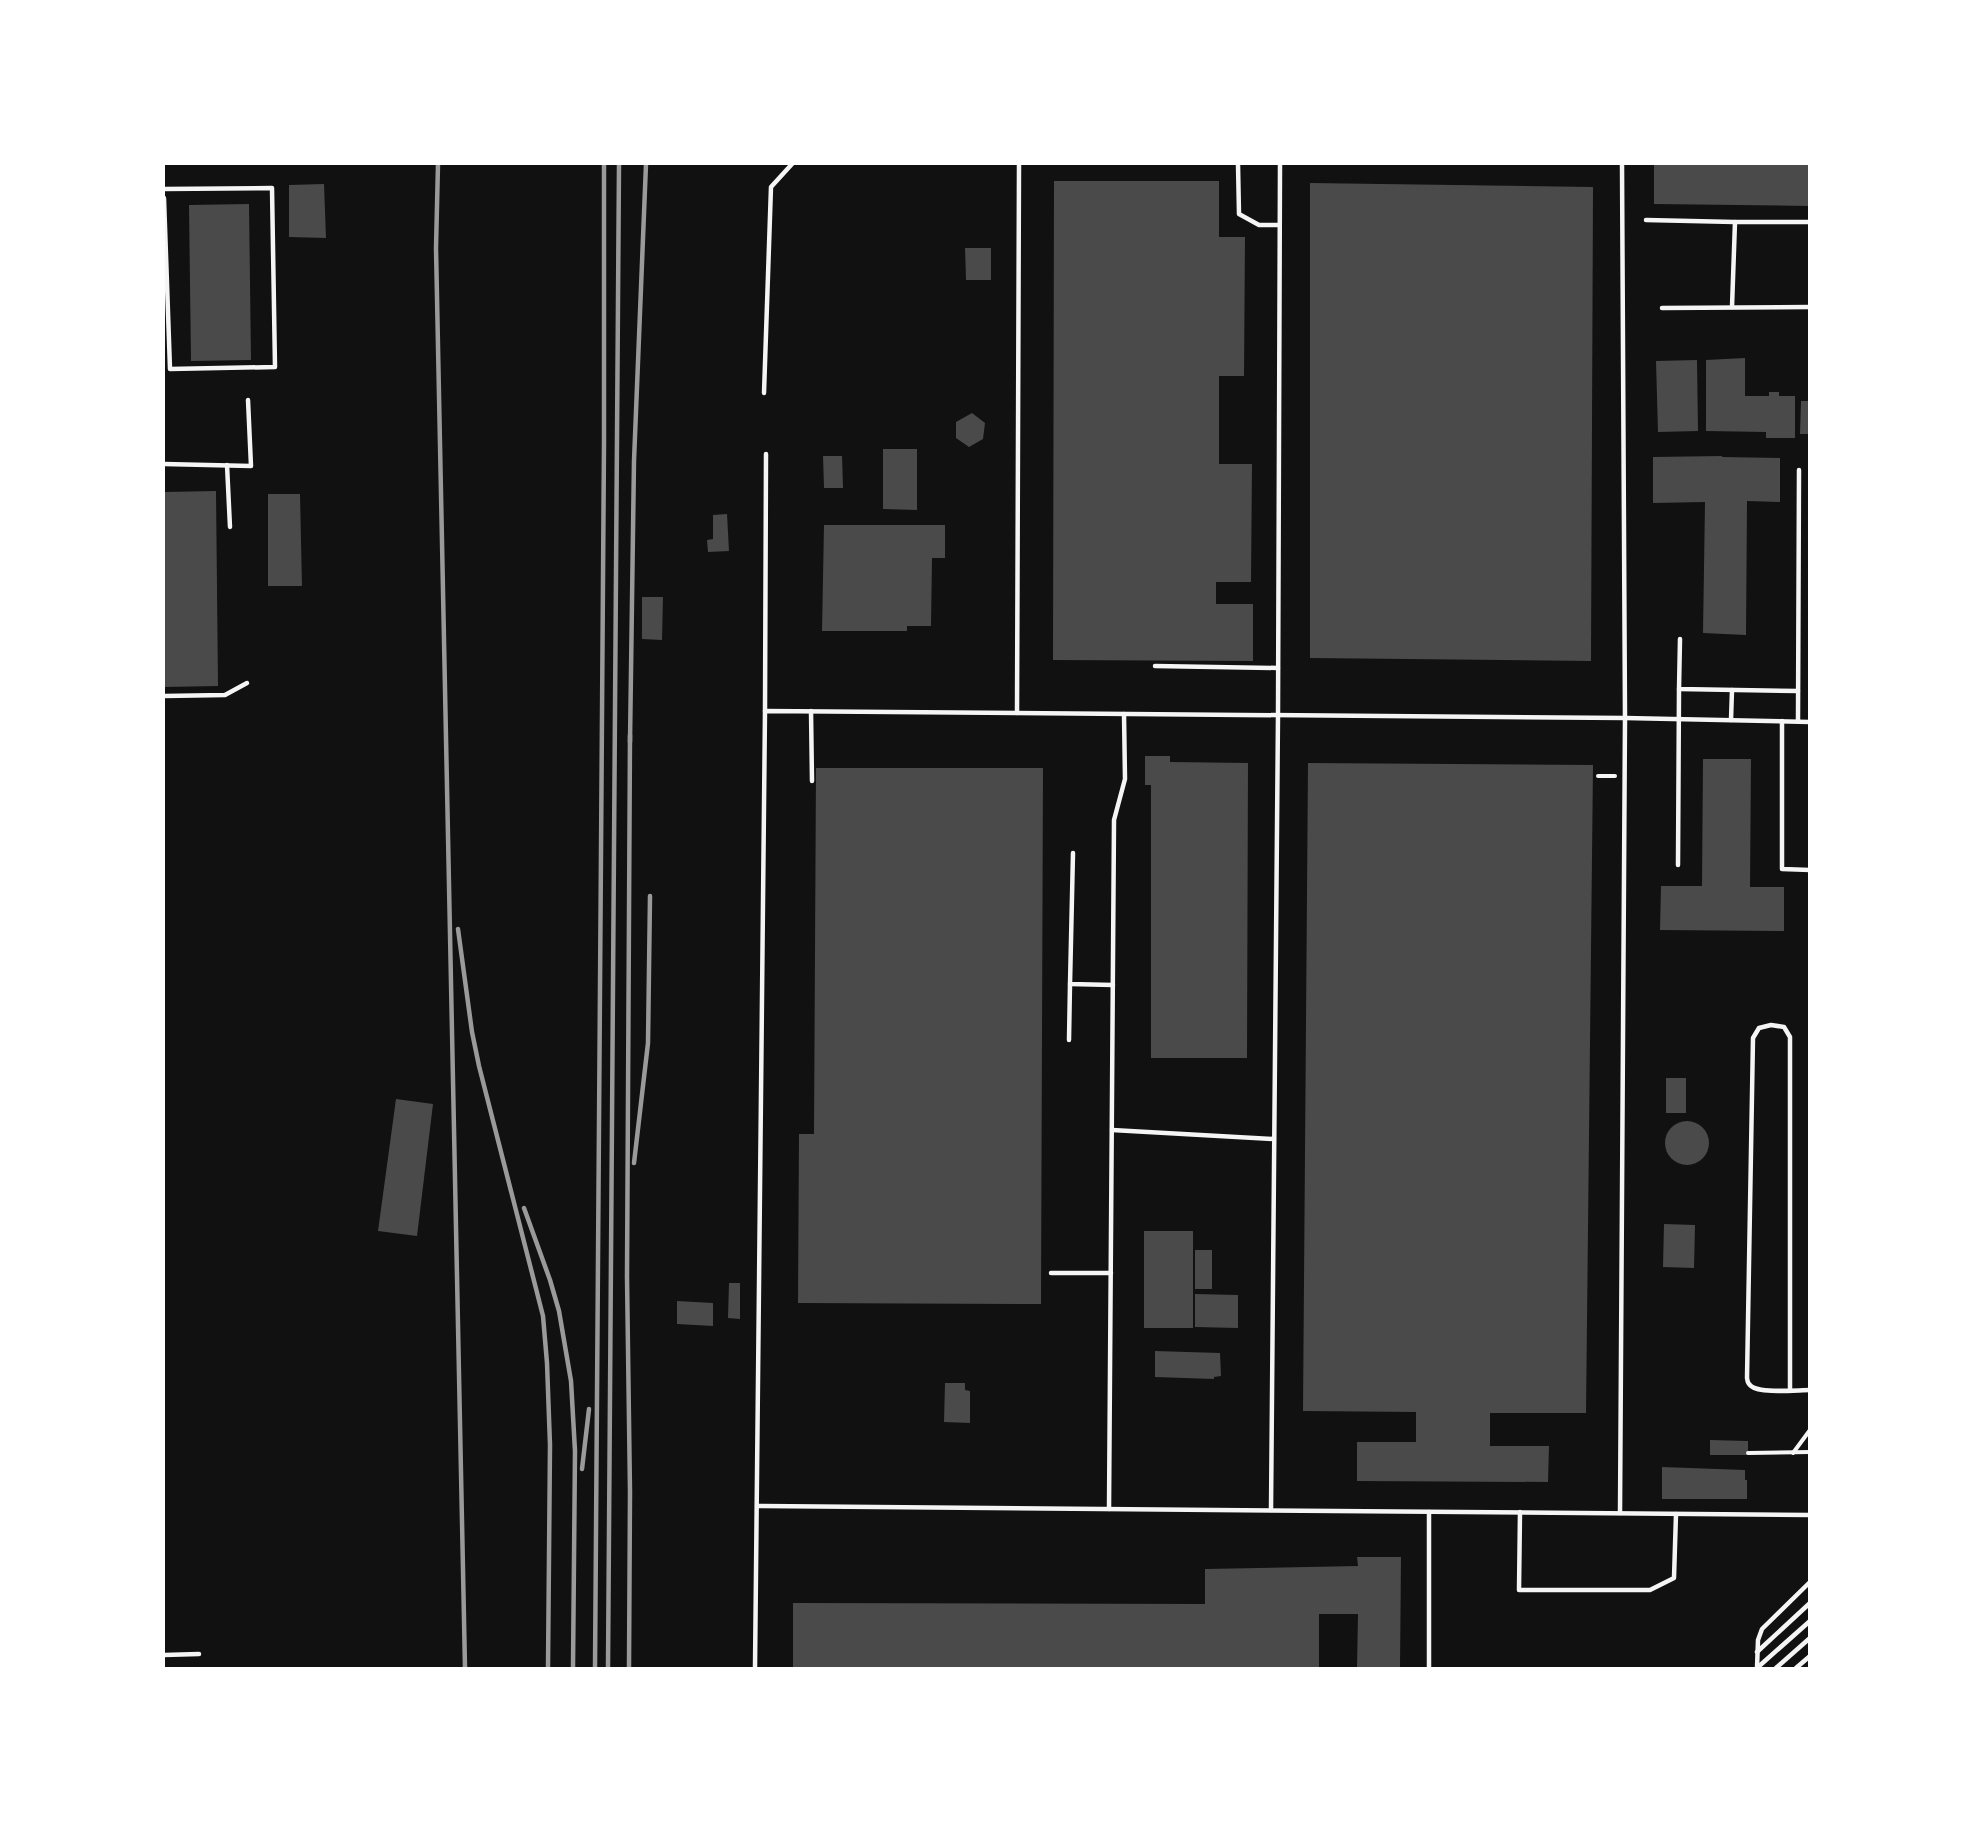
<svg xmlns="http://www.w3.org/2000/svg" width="1973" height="1832" font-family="'Sofia Sans Condensed',sans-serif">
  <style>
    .building { fill: #4a4a4a }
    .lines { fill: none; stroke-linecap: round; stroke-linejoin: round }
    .path { stroke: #f5f5f5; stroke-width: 4 }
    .service { stroke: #f5f5f5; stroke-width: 4.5 }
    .rail { stroke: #9a9a9a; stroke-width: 4.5 }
  </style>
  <rect width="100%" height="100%" fill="#111"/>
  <!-- building -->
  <g class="building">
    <polygon points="1654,164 1810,164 1810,206 1654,204"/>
    <polygon points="1054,181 1219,181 1219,237 1245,237 1244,376 1219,376 1219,464 1252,464 1251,582 1216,582 1216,604 1253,604 1253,661 1053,660"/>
    <polygon points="1310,183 1593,187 1591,661 1310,658"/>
    <polygon points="324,184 326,238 289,237 289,185"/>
    <polygon points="249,204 251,360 191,361 189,205"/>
    <polygon points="965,248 991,248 991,280 966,280"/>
    <polygon points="1745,358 1745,396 1769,396 1769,392 1779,392 1779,396 1795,396 1795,438 1766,438 1766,432 1706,431 1706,360"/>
    <polygon points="1697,360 1698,431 1658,432 1656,361"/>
    <polygon points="1801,401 1810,401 1810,434 1800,434"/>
    <polygon points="972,413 985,423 983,439 969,447 956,438 956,422"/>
    <polygon points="883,449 917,449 917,510 883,509"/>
    <polygon points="823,456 842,456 843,488 824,488"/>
    <polygon points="1722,456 1722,457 1780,458 1780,502 1747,501 1746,635 1703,633 1705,502 1653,503 1653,457"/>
    <polygon points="216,491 218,686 164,687 164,492"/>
    <polygon points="268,494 300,494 302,586 268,586"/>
    <polygon points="727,514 729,551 708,552 707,540 713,539 713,515"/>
    <polygon points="824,525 945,525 945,558 932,558 931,626 907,626 907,631 822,631"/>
    <polygon points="642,597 663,597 662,640 642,639"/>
    <polygon points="1145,756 1170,756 1170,762 1248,763 1247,1058 1151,1058 1151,785 1145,785"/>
    <polygon points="1703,759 1751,759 1750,887 1784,887 1784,931 1660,930 1661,886 1702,886"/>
    <polygon points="1308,763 1593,765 1586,1413 1490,1413 1490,1446 1549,1446 1548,1482 1357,1481 1357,1442 1416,1442 1416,1412 1303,1411"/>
    <polygon points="816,768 1043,768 1041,1304 798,1303 799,1134 814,1134"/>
    <rect x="1666" y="1078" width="20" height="35"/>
    <polygon points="396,1099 433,1104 417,1236 378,1231"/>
    <circle cx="1687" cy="1143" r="22"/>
    <polygon points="1664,1224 1695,1225 1694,1268 1663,1267"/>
    <rect x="1144" y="1231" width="49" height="97"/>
    <rect x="1195" y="1250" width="17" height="39"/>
    <polygon points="729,1283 740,1283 740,1319 728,1318"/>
    <polygon points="1195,1294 1238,1295 1238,1328 1195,1327"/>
    <polygon points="677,1301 713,1303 713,1326 677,1324"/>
    <polygon points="1155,1351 1220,1353 1221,1376 1214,1377 1214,1379 1155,1377"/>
    <polygon points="945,1383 965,1383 965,1390 970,1391 970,1423 944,1422"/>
    <polygon points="1710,1440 1748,1441 1748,1455 1710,1455"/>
    <polygon points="1662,1467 1745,1470 1745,1480 1747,1480 1747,1499 1662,1499"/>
    <polygon points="1357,1557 1401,1557 1400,1668 1357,1668 1358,1614 1319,1614 1319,1668 793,1668 793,1603 1205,1604 1205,1569 1358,1566"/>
  </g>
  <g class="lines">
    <!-- path -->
    <g class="path">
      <polyline points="1598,776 1615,776"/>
      <polyline points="1748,1453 1810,1452"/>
      <polyline points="1793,1453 1810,1430"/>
    </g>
    <!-- service -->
    <g class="service">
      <polyline points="1238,164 1239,214 1259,225 1279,225"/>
      <polyline points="164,189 272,188 275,367 170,369 164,198"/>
      <polyline points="1646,220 1735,222"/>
      <polyline points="1732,307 1735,222 1810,222"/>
      <polyline points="1662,308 1810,307"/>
      <polyline points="764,393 771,187 792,164"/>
      <polyline points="164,464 251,466 248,400"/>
      <polyline points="227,465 230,527"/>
      <polyline points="1680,639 1679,689 1798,691"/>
      <polyline points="1155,666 1278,668"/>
      <polyline points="164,696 225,695 247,683"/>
      <polyline points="765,711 766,454"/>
      <polyline points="811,711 812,781"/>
      <polyline points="1017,713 1019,164"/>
      <polyline points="1731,720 1732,690"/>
      <polyline points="1782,721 1782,869 1810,870"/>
      <polyline points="1798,721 1799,470"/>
      <polyline points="1073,853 1070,984 1113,985"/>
      <polyline points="1678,865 1679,689"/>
      <polyline points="1069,1040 1070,984"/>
      <polyline points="1112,1130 1274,1139"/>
      <polyline points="1051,1273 1111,1273"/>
      <path d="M 1790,1390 L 1790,1037 L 1784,1027 L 1771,1025 L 1759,1028 L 1753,1038 L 1747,1378 C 1748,1382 1747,1383 1751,1386 C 1760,1394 1797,1390 1810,1390"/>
      <polyline points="758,1506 1810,1515"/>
      <polyline points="1109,1509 1114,820 1125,779 1124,714"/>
      <polyline points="1271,1510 1278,715 1280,164"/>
      <polyline points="1520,1512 1519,1590 1650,1590 1674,1578 1676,1514"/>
      <polyline points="1620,1513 1625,718 1622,164"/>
      <polyline points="1757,1652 1810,1603"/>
      <polyline points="164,1655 199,1654"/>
      <polyline points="755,1668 765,711 1625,718 1810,722"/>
      <polyline points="1429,1668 1429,1512"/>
      <polyline points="1757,1668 1758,1640 1762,1629 1810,1582"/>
      <polyline points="1757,1668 1810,1621"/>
      <polyline points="1776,1668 1810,1638"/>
      <polyline points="1796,1668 1810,1656"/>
    </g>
    <!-- rail -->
    <g class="rail">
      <polyline points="438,164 436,248 465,1668"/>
      <polyline points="630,742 634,461 646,164"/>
      <polyline points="458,929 472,1032 479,1066 543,1316 547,1363 550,1445 548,1668"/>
      <polyline points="634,1163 648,1043 650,896"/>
      <polyline points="524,1208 550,1280 559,1311 571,1381 575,1451 573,1668"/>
      <polyline points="582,1469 589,1409"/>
      <polyline points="595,1668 604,444 604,164"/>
      <polyline points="608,1668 619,164"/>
      <polyline points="629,1668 630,1492 627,1277 630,735"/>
    </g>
  </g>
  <!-- border -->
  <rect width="1973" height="1832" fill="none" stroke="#ffffff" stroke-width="330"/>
</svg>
